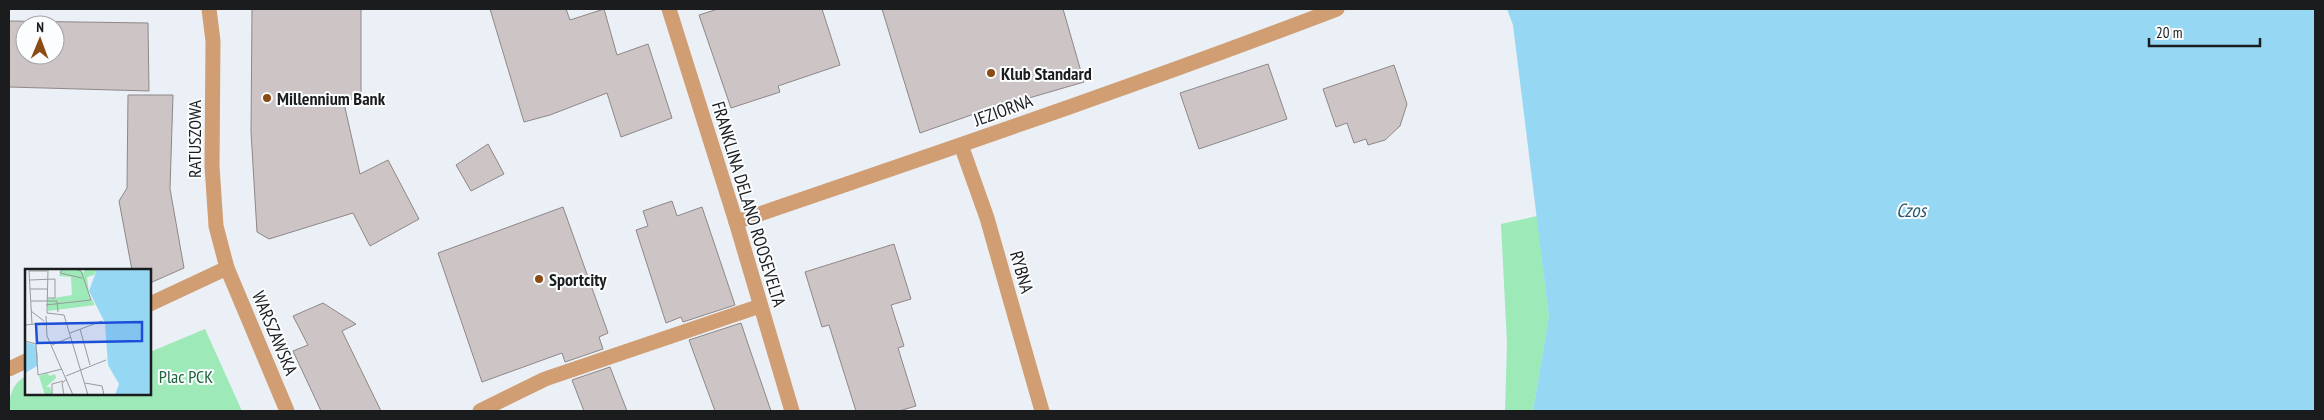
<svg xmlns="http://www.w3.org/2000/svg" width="2324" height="420" font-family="'PT Sans Narrow',sans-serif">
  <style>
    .green { fill: #9de9b7 }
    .water { fill: #96d7f4 }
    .building { fill: #cdc5c5; stroke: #8f8787; fill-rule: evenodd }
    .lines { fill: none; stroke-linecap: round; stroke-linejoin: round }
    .pedestrian { stroke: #d19d73; stroke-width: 15 }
    .minor { stroke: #d19d73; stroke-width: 15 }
    .poi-dot { fill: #8b4b14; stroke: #fbfdff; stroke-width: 2 }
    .labels { text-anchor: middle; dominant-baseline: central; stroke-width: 4; stroke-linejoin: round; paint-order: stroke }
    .poi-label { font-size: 18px; font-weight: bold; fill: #1a1c1e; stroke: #fbfdff; text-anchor: start }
    .street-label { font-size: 18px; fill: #1a1c1e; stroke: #fbfdff }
    .park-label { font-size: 18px; fill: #1e643d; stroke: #fbfdff }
    .water-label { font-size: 19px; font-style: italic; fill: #27596e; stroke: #fbfdff }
    .inset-road { fill: none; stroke: #979b9f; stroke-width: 1 }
    .view { fill: #1d4ed8; fill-opacity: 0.15; stroke: #1d4ed8; stroke-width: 2.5 }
    .inset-edge { fill: none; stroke: #1a1c1e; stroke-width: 2.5 }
  </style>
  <rect width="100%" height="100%" fill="#eaf0f5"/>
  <!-- green -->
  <g class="green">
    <polygon points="1537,216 1549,318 1533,411 1505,411 1507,343 1501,224"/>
    <path d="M 205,329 L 242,411 L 9,411 C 9,397 12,383 26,376 L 26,394 L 150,394 L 150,352 Z"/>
  </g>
  <!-- water -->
  <polygon class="water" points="1507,9 2315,9 2315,411 1533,411 1549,317 1513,25"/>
  <!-- building -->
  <g class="building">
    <polygon points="252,9 361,9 361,99 343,99 360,174 388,160 419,219 370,246 353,213 269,239 257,232 251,132"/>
    <polygon points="490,9 566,9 570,20 604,9 617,55 648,44 672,118 621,137 607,93 550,115 524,122"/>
    <polygon points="718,9 822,9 840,65 778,86 780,92 731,108 699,15"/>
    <polygon points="882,9 1063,9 1084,82 974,114 920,133"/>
    <path d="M 9,21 L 148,23 L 149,91 L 9,87 ZM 25,25 L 55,25 L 55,55 L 25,55 Z"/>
    <polygon points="1268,64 1287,119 1199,149 1180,93"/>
    <polygon points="1394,65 1407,104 1400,126 1385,140 1368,145 1366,139 1354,143 1347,123 1336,127 1323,89"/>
    <polygon points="128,95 173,95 170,189 184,268 150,283 150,270 132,270 119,201 127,188"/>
    <polygon points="488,144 504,174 471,191 456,165"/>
    <polygon points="672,201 677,216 702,207 735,305 683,322 681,317 666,323 636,230 648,226 643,211"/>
    <polygon points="563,207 608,333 599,337 603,349 565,362 562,353 482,382 438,253"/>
    <polygon points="894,244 911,299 891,305 904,346 898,348 916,406 899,411 856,411 829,325 822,327 805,272"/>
    <polygon points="323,303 356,324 342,331 381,411 321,411 293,351 308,345 293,316"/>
    <polygon points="741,323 748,344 771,411 715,411 689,340"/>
    <polygon points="610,367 627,411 584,411 572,380"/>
  </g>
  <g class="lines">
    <!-- pedestrian -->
    <polyline class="pedestrian" points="480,411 545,379 760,306"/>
    <!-- minor -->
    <g class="minor">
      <polyline points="209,9 213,41 212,166 216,226 227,268 287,411"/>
      <polyline points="669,9 736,222 792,411"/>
      <polyline points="961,145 987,218 1042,411"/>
      <path d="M 736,222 C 937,153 1139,85 1337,9"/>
      <polyline points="150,304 227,268"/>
      <polyline points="9,369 26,361"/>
    </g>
  </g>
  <!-- markers -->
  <g class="poi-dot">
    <circle cx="991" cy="73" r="5"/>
    <circle cx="267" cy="98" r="5"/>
    <circle cx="539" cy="279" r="5"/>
  </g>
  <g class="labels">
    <!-- poi labels -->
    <g class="poi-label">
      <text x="1001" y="73">Klub Standard</text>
      <text x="277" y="98">Millennium Bank</text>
      <text x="549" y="279">Sportcity</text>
    </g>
    <!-- street labels -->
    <g class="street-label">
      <text transform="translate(1003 110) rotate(-20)">JEZIORNA</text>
      <text transform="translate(194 139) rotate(-90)">RATUSZOWA</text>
      <text transform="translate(749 204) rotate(73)">FRANKLINA DELANO ROOSEVELTA</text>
      <text transform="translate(1022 272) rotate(74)">RYBNA</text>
      <text transform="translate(275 333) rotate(67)">WARSZAWSKA</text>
    </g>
    <!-- park labels -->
    <g class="park-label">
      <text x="186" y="376">Plac PCK</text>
    </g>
    <!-- water labels -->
    <g class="water-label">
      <text x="1911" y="210">Czos</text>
    </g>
  </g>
  <!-- overview -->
  <g transform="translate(25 269)">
    <rect width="126" height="126" fill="#eaf0f5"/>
    <path d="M 37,0 L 54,0 L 59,4 L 59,0 L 72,0 L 69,6 L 62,8 L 64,25 L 70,36 L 23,42 L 23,30 L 47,26 L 46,8 L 34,7 ZM 23,104 L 24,107 L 30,105 L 31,109 L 21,118 L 25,118 L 27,126 L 20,126 L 14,107 Z" fill="#9de9b7"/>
    <path d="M 72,0 L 126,0 L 126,126 L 90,126 L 94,115 L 83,96 L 80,54 L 64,22 ZM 0,73 L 11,76 L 13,88 L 12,97 L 0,104 Z" fill="#96d7f4"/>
    <path class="inset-road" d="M 23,0 L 22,44 L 39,46 L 63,126M 37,0 L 35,4 L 57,9M 7,2 L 22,2M 5,11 L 30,10M 5,20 L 22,20M 22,29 L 30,29 L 30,10M 6,32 L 32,32 L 33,43M 21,36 L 66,31 L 56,2 L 50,0M 6,42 L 19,52M 21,47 L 22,67 L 48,126M 7,55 L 4,2 L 7,2M 0,56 L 20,54M 55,60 L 65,96M 45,64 L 77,52M 0,72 L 11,75 L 13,106 L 37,100M 27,76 L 46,68M 41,107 L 81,91M 60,114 L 77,117 L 79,126M 27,126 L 27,115 L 38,112M 39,126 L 37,114 L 42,110"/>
    <path class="view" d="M 117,53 L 117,72 L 12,74 L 11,55 Z"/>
    <rect width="126" height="126" class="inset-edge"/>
  </g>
  <!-- border -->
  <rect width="2324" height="420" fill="none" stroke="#1a1c1e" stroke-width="20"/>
  <!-- north arrow -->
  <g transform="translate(40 40) rotate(1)"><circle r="24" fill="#fbfdff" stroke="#a1a3a5"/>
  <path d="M0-4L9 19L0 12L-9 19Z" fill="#8b4b14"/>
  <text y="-8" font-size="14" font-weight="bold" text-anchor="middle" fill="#1a1c1e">N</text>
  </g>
  <!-- scale -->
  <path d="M2149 38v8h111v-8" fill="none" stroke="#1a1c1e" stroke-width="2.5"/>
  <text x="2156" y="38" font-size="15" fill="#1a1c1e" stroke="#fbfdff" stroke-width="4" paint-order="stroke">20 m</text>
</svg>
